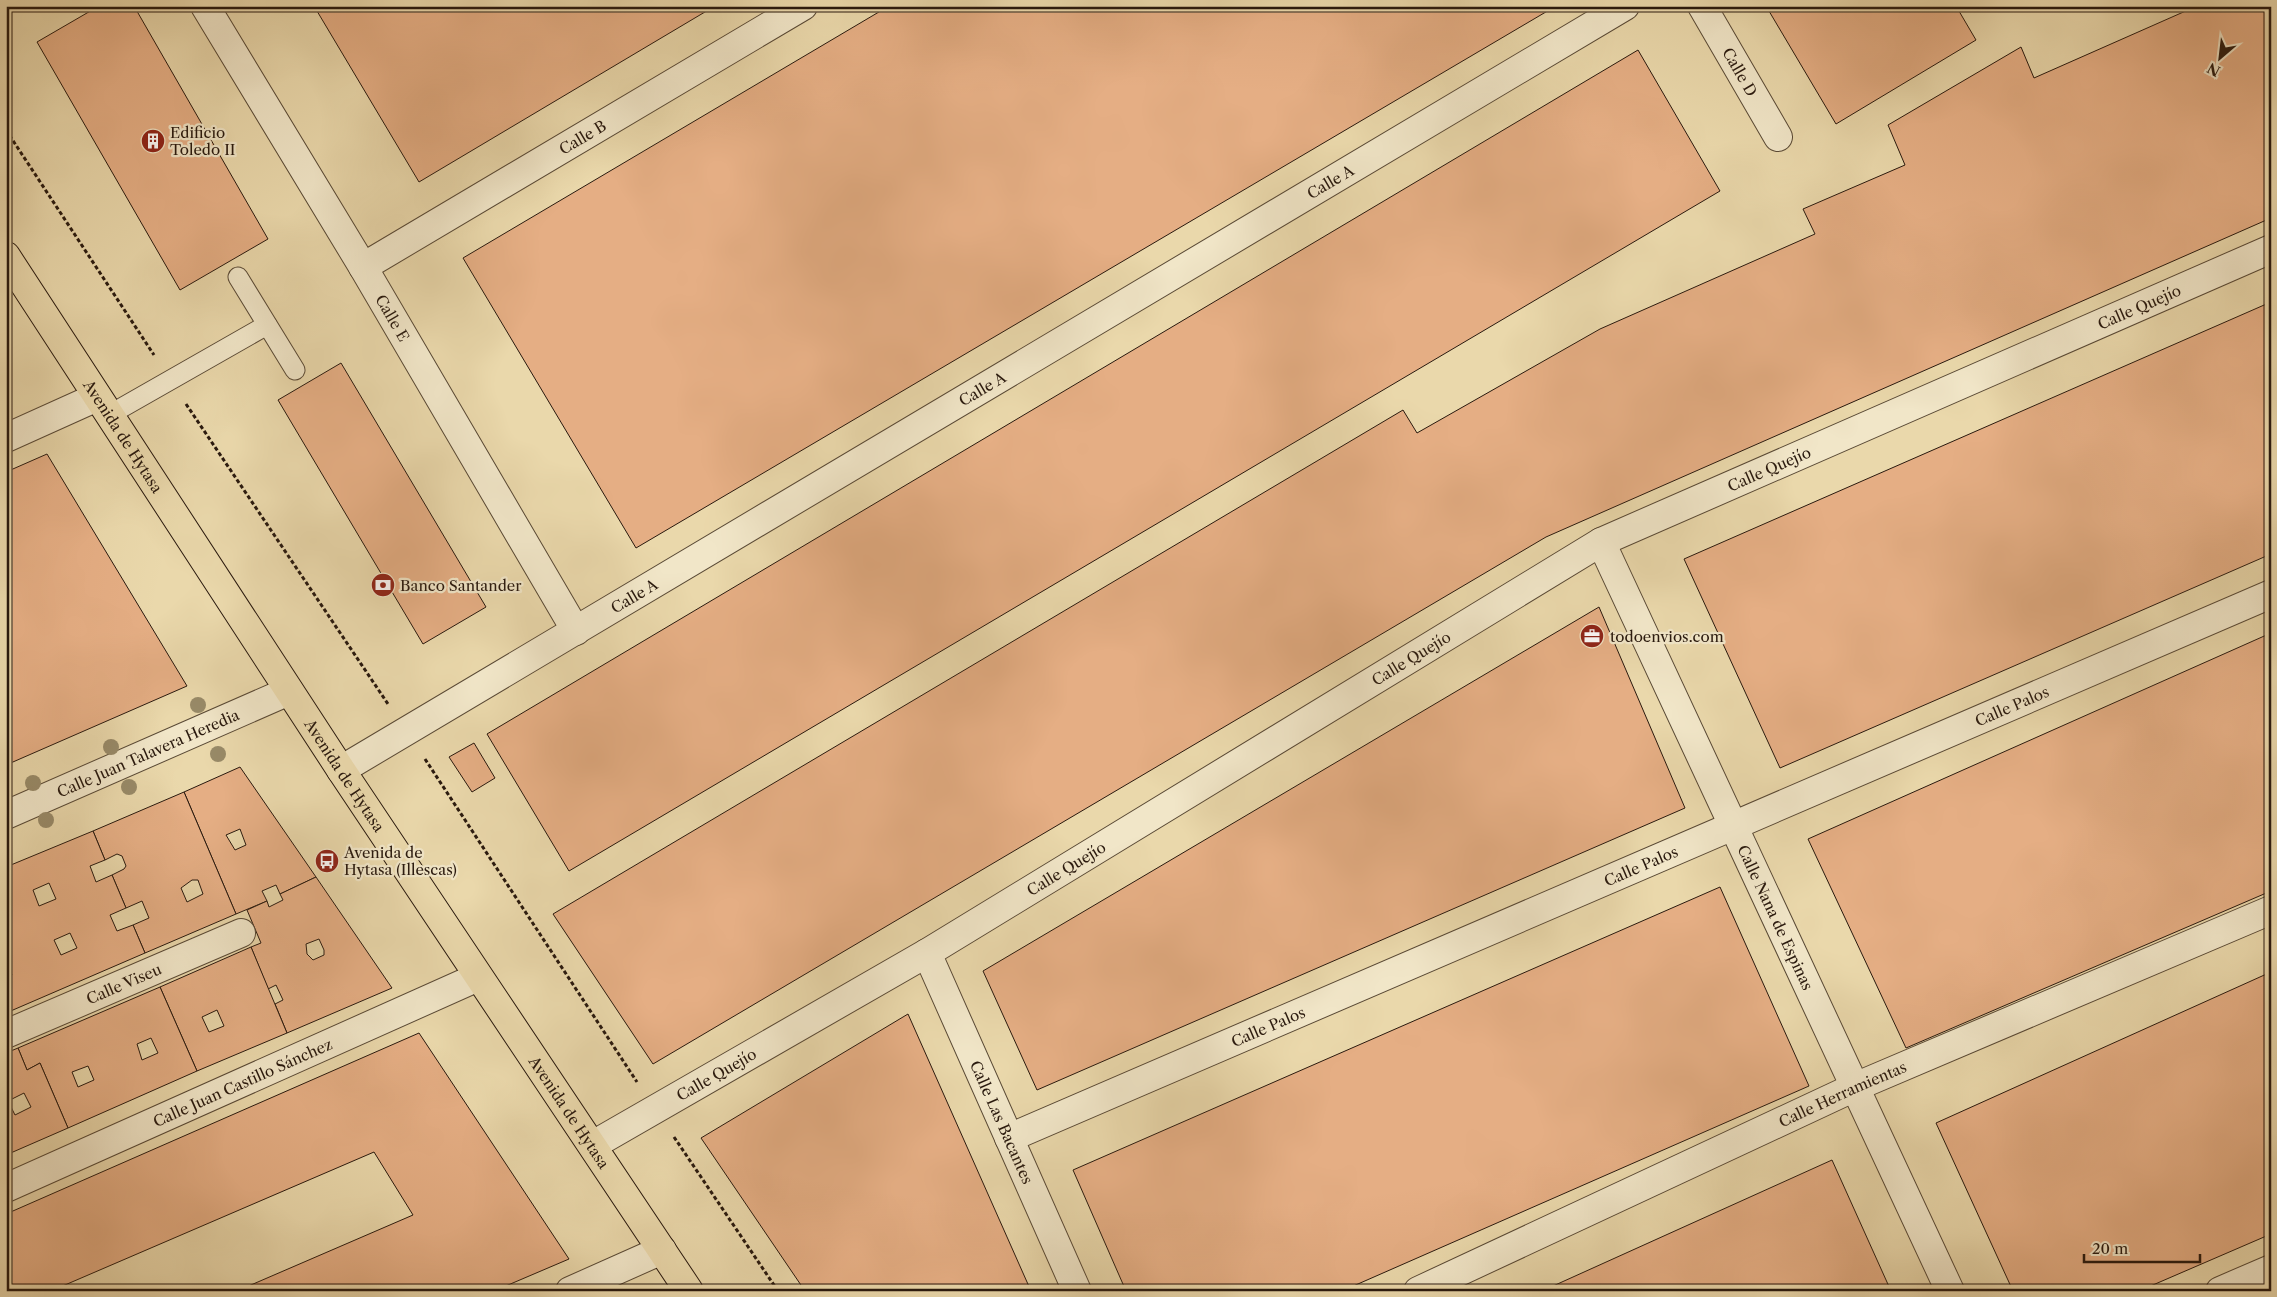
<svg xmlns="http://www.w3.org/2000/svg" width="2277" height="1297" font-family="'Libre Caslon Text',serif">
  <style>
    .building { fill: #e5ae84; stroke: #29190e; fill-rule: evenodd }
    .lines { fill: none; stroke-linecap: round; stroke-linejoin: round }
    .lane-casing { stroke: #594935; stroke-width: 21 }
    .street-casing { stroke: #594935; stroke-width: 30 }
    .primary-casing { stroke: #29190e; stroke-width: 30 }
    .path { stroke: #29190e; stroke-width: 3; stroke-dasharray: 4 2.5; stroke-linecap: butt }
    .lane { stroke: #f1e6c8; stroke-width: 19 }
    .street { stroke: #f1e6c8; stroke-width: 28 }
    .primary { stroke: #ead8ab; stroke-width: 28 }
    .tree { fill: #988a68 }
    .labels { text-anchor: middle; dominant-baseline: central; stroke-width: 4.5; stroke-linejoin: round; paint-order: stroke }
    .street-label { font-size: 15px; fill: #29190e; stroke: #f1e6c8 }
    .poi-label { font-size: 15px; fill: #29190e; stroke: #f1e6c8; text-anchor: start }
  </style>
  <rect width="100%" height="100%" fill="#ead8ab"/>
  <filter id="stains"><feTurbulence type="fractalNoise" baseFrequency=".004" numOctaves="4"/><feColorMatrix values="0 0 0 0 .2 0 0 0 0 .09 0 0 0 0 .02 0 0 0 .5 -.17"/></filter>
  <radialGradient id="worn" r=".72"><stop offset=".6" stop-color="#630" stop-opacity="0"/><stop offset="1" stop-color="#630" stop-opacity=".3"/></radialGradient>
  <!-- building -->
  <g class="building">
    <polygon points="99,6 134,6 268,239 180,290 37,42"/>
    <polygon points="314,6 715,6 419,182"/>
    <polygon points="889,6 1556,6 636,548 463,258"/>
    <polygon points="1766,6 1956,6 1976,40 1836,124"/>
    <polygon points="2197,6 2271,6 2271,218 1546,537 653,1064 553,914 1403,410 1417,433 1600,329 1815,234 1803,209 1905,165 1888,125 2021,47 2034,78"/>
    <polygon points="1638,50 1720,191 569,871 487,734"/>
    <polygon points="2271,302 2271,554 1780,768 1684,559"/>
    <polygon points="341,363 486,607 423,644 278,400"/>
    <polygon points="47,454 187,686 6,765 6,472"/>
    <polygon points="1599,607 1685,808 1037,1090 983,971"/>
    <polygon points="2271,633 2271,891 1906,1048 1808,839"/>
    <polygon points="474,743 495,778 472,792 449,757"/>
    <path d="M 240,767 L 316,877 L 280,894 L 276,885 L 262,891 L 267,901 L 236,914 L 184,792 ZM 240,829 L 246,845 L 235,850 L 226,835 Z"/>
    <path d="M 184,792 L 236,914 L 145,953 L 133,925 L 149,918 L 142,901 L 126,908 L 112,875 L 124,869 L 126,866 L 122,856 L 117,854 L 105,860 L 93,831 ZM 192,880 L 198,880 L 203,894 L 187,902 L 181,888 Z"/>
    <path d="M 93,831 L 105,860 L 90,866 L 96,882 L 112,875 L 126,908 L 110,915 L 117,931 L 133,925 L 145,953 L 6,1013 L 6,978 L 12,975 L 6,962 L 6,867 ZM 49,883 L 56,899 L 39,906 L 33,890 ZM 70,933 L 77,948 L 61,955 L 54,940 Z"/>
    <path d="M 316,877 L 392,988 L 287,1033 L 275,1004 L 283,1000 L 276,985 L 268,989 L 251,947 L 261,943 L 247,910 L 267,901 L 269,907 L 283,900 L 280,894 ZM 319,939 L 324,950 L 324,955 L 313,960 L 307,954 L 306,944 Z"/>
    <polygon points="1720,887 1809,1086 1342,1291 1126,1291 1073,1170"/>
    <path d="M 251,947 L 287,1033 L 197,1071 L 160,987 ZM 217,1010 L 224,1026 L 209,1032 L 202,1017 Z"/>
    <polygon points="2271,972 2271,1234 2139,1291 2013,1291 1936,1123"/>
    <path d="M 160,987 L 197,1071 L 68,1128 L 40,1063 L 27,1070 L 18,1048 ZM 151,1038 L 158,1053 L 142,1060 L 137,1044 ZM 88,1066 L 94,1080 L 78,1087 L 72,1072 Z"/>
    <polygon points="908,1014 1031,1291 805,1291 701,1138"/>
    <polygon points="419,1033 569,1259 494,1291 237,1291 413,1215 374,1152 51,1291 6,1291 6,1214"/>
    <path d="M 18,1048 L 27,1070 L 40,1063 L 68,1128 L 6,1155 L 6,1053 ZM 24,1093 L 31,1107 L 15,1115 L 8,1101 Z"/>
    <polygon points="1832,1160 1891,1291 1542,1291"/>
  </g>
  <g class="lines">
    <!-- lane casing -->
    <g class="lane-casing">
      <g id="lane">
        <polyline points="238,277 295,370"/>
        <polyline points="109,415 267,325"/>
      </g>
    </g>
    <!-- street casing -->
    <g class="street-casing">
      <g id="street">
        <path id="s1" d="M 205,6 L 363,267 L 576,631"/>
        <path id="s2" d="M 1702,6 L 1778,137"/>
        <path id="s3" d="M 363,267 L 803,6"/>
        <polyline points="6,438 97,397"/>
        <path id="s4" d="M 1601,542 L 1950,1291"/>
        <path id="s5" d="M 341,770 L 1625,6"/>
        <path id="s6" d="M 6,815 L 289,691"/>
        <path id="s7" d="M 927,953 L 1077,1291"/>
        <path id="s8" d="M 6,1034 L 241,933"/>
        <path id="s9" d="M 1009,1138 L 2271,594"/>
        <path id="s10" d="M 593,1145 L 927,953 L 1601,542 L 2271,249"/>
        <path id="s11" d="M 6,1188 L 478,977"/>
        <polyline points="570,1291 662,1250"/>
        <path id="s12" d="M 1418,1291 L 1855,1087 L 2271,910"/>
        <polyline points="2220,1291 2271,1269"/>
      </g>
    </g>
    <!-- primary casing -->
    <g class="primary-casing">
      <g id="primary">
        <path id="s13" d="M 6,256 L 341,770 L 689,1291"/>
      </g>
    </g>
    <!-- path -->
    <g class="path">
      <polyline points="6,130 154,355"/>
      <polyline points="186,404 388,704"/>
      <polyline points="425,759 637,1082"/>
      <polyline points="674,1137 778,1291"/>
    </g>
    <!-- lane -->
    <use href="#lane" class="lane"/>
    <!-- street -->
    <use href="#street" class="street"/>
    <!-- primary -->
    <use href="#primary" class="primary"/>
  </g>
  <!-- trees -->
  <g class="tree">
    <circle cx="198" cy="705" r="8"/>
    <circle cx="111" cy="747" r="8"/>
    <circle cx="218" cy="754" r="8"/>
    <circle cx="33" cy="783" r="8"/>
    <circle cx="129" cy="787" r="8"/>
    <circle cx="46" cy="820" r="8"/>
  </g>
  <!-- icons -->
  <defs>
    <g id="building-disc" transform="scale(1.25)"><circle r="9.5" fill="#8f2418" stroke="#f1e6c8"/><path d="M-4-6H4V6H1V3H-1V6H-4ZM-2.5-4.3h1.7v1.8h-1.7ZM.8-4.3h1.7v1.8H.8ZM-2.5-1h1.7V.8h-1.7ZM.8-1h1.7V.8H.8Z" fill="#fff"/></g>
    <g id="bank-disc" transform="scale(1.25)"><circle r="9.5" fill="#8f2418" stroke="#f1e6c8"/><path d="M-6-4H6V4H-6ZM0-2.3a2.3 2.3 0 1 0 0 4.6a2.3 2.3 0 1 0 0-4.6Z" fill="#fff"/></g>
    <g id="office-disc" transform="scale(1.25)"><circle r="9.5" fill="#8f2418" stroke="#f1e6c8"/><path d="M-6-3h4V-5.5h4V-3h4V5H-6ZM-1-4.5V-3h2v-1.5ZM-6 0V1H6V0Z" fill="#fff"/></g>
    <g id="bus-disc" transform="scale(1.25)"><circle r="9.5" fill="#8f2418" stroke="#f1e6c8"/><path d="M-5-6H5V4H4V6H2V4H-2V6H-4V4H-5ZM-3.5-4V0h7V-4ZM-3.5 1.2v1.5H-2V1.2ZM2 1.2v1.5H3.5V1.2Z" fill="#fff"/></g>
  </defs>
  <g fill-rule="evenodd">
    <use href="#building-disc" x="153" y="141"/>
    <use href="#bank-disc" x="383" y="585"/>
    <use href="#office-disc" x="1592" y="636"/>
    <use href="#bus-disc" x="327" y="861"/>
  </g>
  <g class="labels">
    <!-- street labels -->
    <g class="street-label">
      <text stroke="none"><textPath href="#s2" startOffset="76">Calle D</textPath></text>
      <text stroke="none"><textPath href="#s3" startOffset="255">Calle B</textPath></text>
      <text stroke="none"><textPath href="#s5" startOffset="1151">Calle A</textPath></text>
      <text stroke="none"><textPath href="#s10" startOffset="1762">Calle Quejío</textPath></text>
      <text stroke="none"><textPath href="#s1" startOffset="364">Calle E</textPath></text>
      <text stroke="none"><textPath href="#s5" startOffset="746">Calle A</textPath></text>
      <text stroke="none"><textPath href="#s13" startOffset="215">Avenida de Hytasa</textPath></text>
      <text stroke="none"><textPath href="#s10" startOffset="1358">Calle Quejío</textPath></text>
      <text stroke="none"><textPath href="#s5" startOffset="341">Calle A</textPath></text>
      <text stroke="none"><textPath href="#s10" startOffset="952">Calle Quejío</textPath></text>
      <text stroke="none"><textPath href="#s9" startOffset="1092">Calle Palos</textPath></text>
      <text stroke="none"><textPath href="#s6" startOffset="155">Calle Juan Talavera Heredia</textPath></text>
      <text stroke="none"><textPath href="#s13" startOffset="620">Avenida de Hytasa</textPath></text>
      <text stroke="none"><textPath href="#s9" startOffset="688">Calle Palos</textPath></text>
      <text stroke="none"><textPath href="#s10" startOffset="548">Calle Quejío</textPath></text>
      <text stroke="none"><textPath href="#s4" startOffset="414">Calle Nana de Espinas</textPath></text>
      <text stroke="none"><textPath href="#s8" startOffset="128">Calle Viseu</textPath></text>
      <text stroke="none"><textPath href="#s9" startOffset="282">Calle Palos</textPath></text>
      <text stroke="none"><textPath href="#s10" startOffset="142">Calle Quejío</textPath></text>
      <text stroke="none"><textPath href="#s11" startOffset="259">Calle Juan Castillo Sánchez</textPath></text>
      <text stroke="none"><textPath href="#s12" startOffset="468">Calle Herramientas</textPath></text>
      <text stroke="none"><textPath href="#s13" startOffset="1025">Avenida de Hytasa</textPath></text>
      <text stroke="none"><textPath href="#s7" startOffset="185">Calle Las Bacantes</textPath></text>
    </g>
    <!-- poi labels -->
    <g class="poi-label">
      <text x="170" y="132">Edificio<tspan x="170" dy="17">Toledo II</tspan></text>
      <text x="400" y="585">Banco Santander</text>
      <text x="1610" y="636">todoenvios.com</text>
      <text x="344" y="852">Avenida de<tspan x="344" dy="17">Hytasa (Illescas)</tspan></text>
    </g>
  </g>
  <!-- margin -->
  <rect width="2277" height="1297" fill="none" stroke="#ead8ab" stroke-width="25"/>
  <rect x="8" y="8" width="2262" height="1282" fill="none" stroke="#29190e" stroke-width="2.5"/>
  <rect x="12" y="12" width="2252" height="1272" fill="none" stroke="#29190e"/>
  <!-- north arrow -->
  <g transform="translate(2220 58) rotate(208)" stroke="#f1e6c8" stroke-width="4" paint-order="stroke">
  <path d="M0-4L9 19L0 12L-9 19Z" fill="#29190e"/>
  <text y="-8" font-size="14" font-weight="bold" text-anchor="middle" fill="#29190e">N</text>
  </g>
  <!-- scale -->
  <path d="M2084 1254v8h116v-8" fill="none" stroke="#29190e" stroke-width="2.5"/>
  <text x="2092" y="1254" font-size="15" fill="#29190e" stroke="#f1e6c8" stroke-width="4" paint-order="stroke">20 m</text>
  <rect width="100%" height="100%" filter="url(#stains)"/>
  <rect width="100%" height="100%" fill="url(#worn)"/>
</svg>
